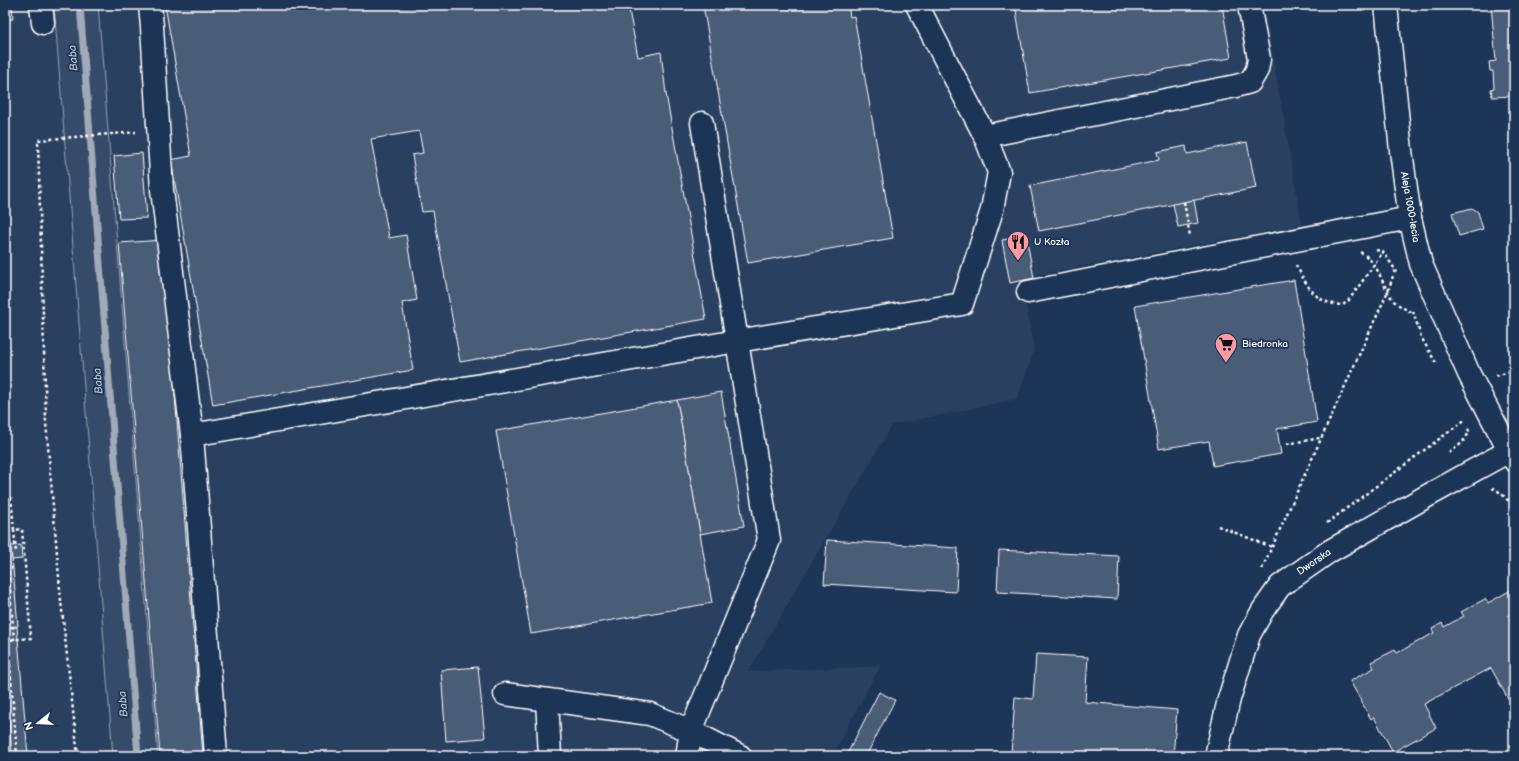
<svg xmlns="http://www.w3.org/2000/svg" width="1519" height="761" font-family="'Balsamiq Sans',sans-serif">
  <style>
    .built { fill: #2a4161 }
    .green { fill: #364b69; stroke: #9aa5b4 }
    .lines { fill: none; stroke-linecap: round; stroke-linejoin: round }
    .stream { stroke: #a0aab8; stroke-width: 7 }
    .building { fill: #4a5d79; stroke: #fff }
    .minor-casing { stroke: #fff; stroke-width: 25 }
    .path { stroke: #fff; stroke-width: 2.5; stroke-dasharray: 3 3; stroke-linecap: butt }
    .minor { stroke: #1d3557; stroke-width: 22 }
    .labels { text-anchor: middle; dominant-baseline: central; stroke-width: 3.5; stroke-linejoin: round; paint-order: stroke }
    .street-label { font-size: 10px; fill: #fff; stroke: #1d3557 }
    .poi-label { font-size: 10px; fill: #fff; stroke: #1d3557; text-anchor: start }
    .water-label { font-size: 11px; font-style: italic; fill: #b8c0ca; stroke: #1d3557 }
  </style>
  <rect width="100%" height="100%" fill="#1d3557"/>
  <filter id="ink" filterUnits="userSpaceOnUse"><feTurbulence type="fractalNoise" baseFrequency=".025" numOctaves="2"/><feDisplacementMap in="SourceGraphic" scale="8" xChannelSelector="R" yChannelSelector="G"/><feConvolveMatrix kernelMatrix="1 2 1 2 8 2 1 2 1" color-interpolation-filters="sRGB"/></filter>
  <g filter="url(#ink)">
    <!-- built -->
    <g class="built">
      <polygon points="5,5 54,5 113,756 5,756"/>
      <polygon points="98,5 1264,5 1302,225 1021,278 1034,351 1017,399 892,425 748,672 880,666 832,756 158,756"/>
    </g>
    <!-- green -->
    <polygon class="green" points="54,5 98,5 158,756 113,756"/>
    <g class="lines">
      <!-- stream -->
      <polyline class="stream" points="80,5 138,756"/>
    </g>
    <!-- building -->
    <g class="building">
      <polygon points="5,5 12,5 13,19 5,20"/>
      <polygon points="165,5 628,5 638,57 661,52 666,94 706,319 460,362 433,211 422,212 412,155 423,153 419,131 371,139 389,238 406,235 417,300 402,303 413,370 213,405 171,160 191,156"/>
      <polygon points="703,5 848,5 850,17 854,16 893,238 748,263"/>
      <polygon points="1015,5 1222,5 1231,58 1030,93"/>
      <polygon points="1491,5 1514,5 1514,96 1492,97 1491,89 1494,88 1493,71 1490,71 1489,62 1496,61"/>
      <polygon points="1247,142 1256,188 1039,231 1030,186 1159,160 1157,152 1186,146 1187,154"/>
      <polygon points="142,153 147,218 119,219 114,156"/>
      <polygon points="1194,200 1198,223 1178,227 1173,204"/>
      <polygon points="1472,208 1478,212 1483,229 1459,236 1452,213"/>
      <polygon points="1026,236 1034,278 1010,283 1002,240"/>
      <polygon points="163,240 203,756 160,756 119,243"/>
      <polygon points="1294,280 1317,422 1277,429 1281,454 1213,466 1209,441 1159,449 1135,306"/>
      <polygon points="721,392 744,526 700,534 677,400"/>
      <polygon points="677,400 712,603 531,634 496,431"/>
      <polygon points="5,479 8,510 5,510"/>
      <polygon points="5,511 8,511 18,626 9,627 5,585"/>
      <polygon points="827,540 958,548 956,592 824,584"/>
      <polygon points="21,545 22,559 12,560 11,546"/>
      <polygon points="999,550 1119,556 1117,599 997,592"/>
      <polygon points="1511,590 1514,595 1514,695 1508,699 1491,668 1424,704 1436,728 1393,752 1374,717 1371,719 1350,681 1374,668 1371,662 1395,650 1397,653 1434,633 1432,629 1442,623 1444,627 1464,616 1461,612 1485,599 1488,603"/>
      <polygon points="17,627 28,756 12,756 5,668 5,628"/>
      <polygon points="1036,654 1088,657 1085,702 1177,710 1173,756 1035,756 1011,754 1015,697 1033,699"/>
      <polygon points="478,667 485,738 446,741 441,670"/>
      <polygon points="879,692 895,700 866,756 846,756"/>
    </g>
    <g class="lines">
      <!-- minor casing -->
      <g class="minor-casing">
        <g id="minor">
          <polyline points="41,5 43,23"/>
          <polyline points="150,5 152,27 162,190 192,435"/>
          <polyline points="917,5 985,136 1236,86 1250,82 1257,70 1259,59 1249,5"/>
          <polyline points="1386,5 1401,151 1410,218 1421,264 1469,374 1514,460"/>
          <polyline points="1028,292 1410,218"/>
          <polyline points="505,694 650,714 691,731 740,756"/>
          <polyline points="547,700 550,756"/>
          <polyline points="216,756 192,435 737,341 962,304 992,210 999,172 985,136"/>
          <polyline points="687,756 691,731 769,540 702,123"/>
          <polyline points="1216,756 1229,699 1249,635 1263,610 1280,586 1330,551 1429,495 1509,451 1514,446"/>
        </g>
      </g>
      <!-- path -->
      <g class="path">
        <polyline points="1184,202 1190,236"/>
        <polyline points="1376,250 1383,252 1397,272"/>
        <path d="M 1360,252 C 1379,262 1381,284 1393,300 C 1398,306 1408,310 1414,314"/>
        <path d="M 1296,265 C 1308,287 1315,304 1343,305 L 1349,300 L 1383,252"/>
        <polyline points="1413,311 1421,337 1436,363"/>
        <polyline points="1496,376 1509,372 1514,365"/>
        <polyline points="1287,444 1320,438"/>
        <polyline points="1449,453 1462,443 1469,433 1468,426"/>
        <path d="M 1492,488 C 1501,491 1510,502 1514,509"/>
        <polyline points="5,497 11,497 14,530 22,529 31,638 8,640 17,756"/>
        <polyline points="1327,523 1466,419"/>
        <polyline points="1218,526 1272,547"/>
        <polyline points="5,530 14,640"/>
        <polyline points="14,530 16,553"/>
        <polyline points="5,569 13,568"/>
        <polyline points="1262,569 1388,291 1395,270"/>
        <polyline points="78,756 61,601 46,422 38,140 136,132"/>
      </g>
      <!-- minor -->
      <use href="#minor" class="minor"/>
    </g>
  </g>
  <!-- icons -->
  <defs>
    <g id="restaurant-pin" transform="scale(1.15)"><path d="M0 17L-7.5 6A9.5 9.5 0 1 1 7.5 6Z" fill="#ff9aa2" stroke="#1d3557"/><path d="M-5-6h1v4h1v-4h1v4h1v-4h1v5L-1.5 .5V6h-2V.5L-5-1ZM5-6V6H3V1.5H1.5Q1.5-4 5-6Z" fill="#111"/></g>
    <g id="supermarket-pin" transform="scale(1.15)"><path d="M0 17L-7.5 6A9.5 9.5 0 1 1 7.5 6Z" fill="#ff9aa2" stroke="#1d3557"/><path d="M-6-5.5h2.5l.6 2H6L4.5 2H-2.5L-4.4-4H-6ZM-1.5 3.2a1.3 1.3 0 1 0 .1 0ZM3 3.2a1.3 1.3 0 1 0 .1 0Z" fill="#111"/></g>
  </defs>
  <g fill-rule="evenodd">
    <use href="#restaurant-pin" x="1018" y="242"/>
    <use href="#supermarket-pin" x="1226" y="344"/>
  </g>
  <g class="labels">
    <!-- street labels -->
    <g class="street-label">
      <text transform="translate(1410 207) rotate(80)">Aleja 1000-lecia</text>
      <text transform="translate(1314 562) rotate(-34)">Dworska</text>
    </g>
    <!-- poi labels -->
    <g class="poi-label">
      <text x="1034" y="242">U Kozła</text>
      <text x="1242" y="344">Biedronka</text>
    </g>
    <!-- water labels -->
    <g class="water-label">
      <text transform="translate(73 58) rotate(-94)">Baba</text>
      <text transform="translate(98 381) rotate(-94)">Baba</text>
      <text transform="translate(123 704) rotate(-94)">Baba</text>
    </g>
  </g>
  <!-- margin -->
  <rect width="1519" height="761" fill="none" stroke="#1d3557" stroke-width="20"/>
  <rect x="10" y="10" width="1499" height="741" fill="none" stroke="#fff" stroke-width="1.5" filter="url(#ink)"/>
  <!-- north arrow -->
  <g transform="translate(38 723) rotate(252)" stroke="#1d3557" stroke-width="3" paint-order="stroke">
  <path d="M0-3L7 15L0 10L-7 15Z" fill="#ffffff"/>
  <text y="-6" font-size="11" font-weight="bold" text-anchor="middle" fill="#ffffff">N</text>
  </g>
</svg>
